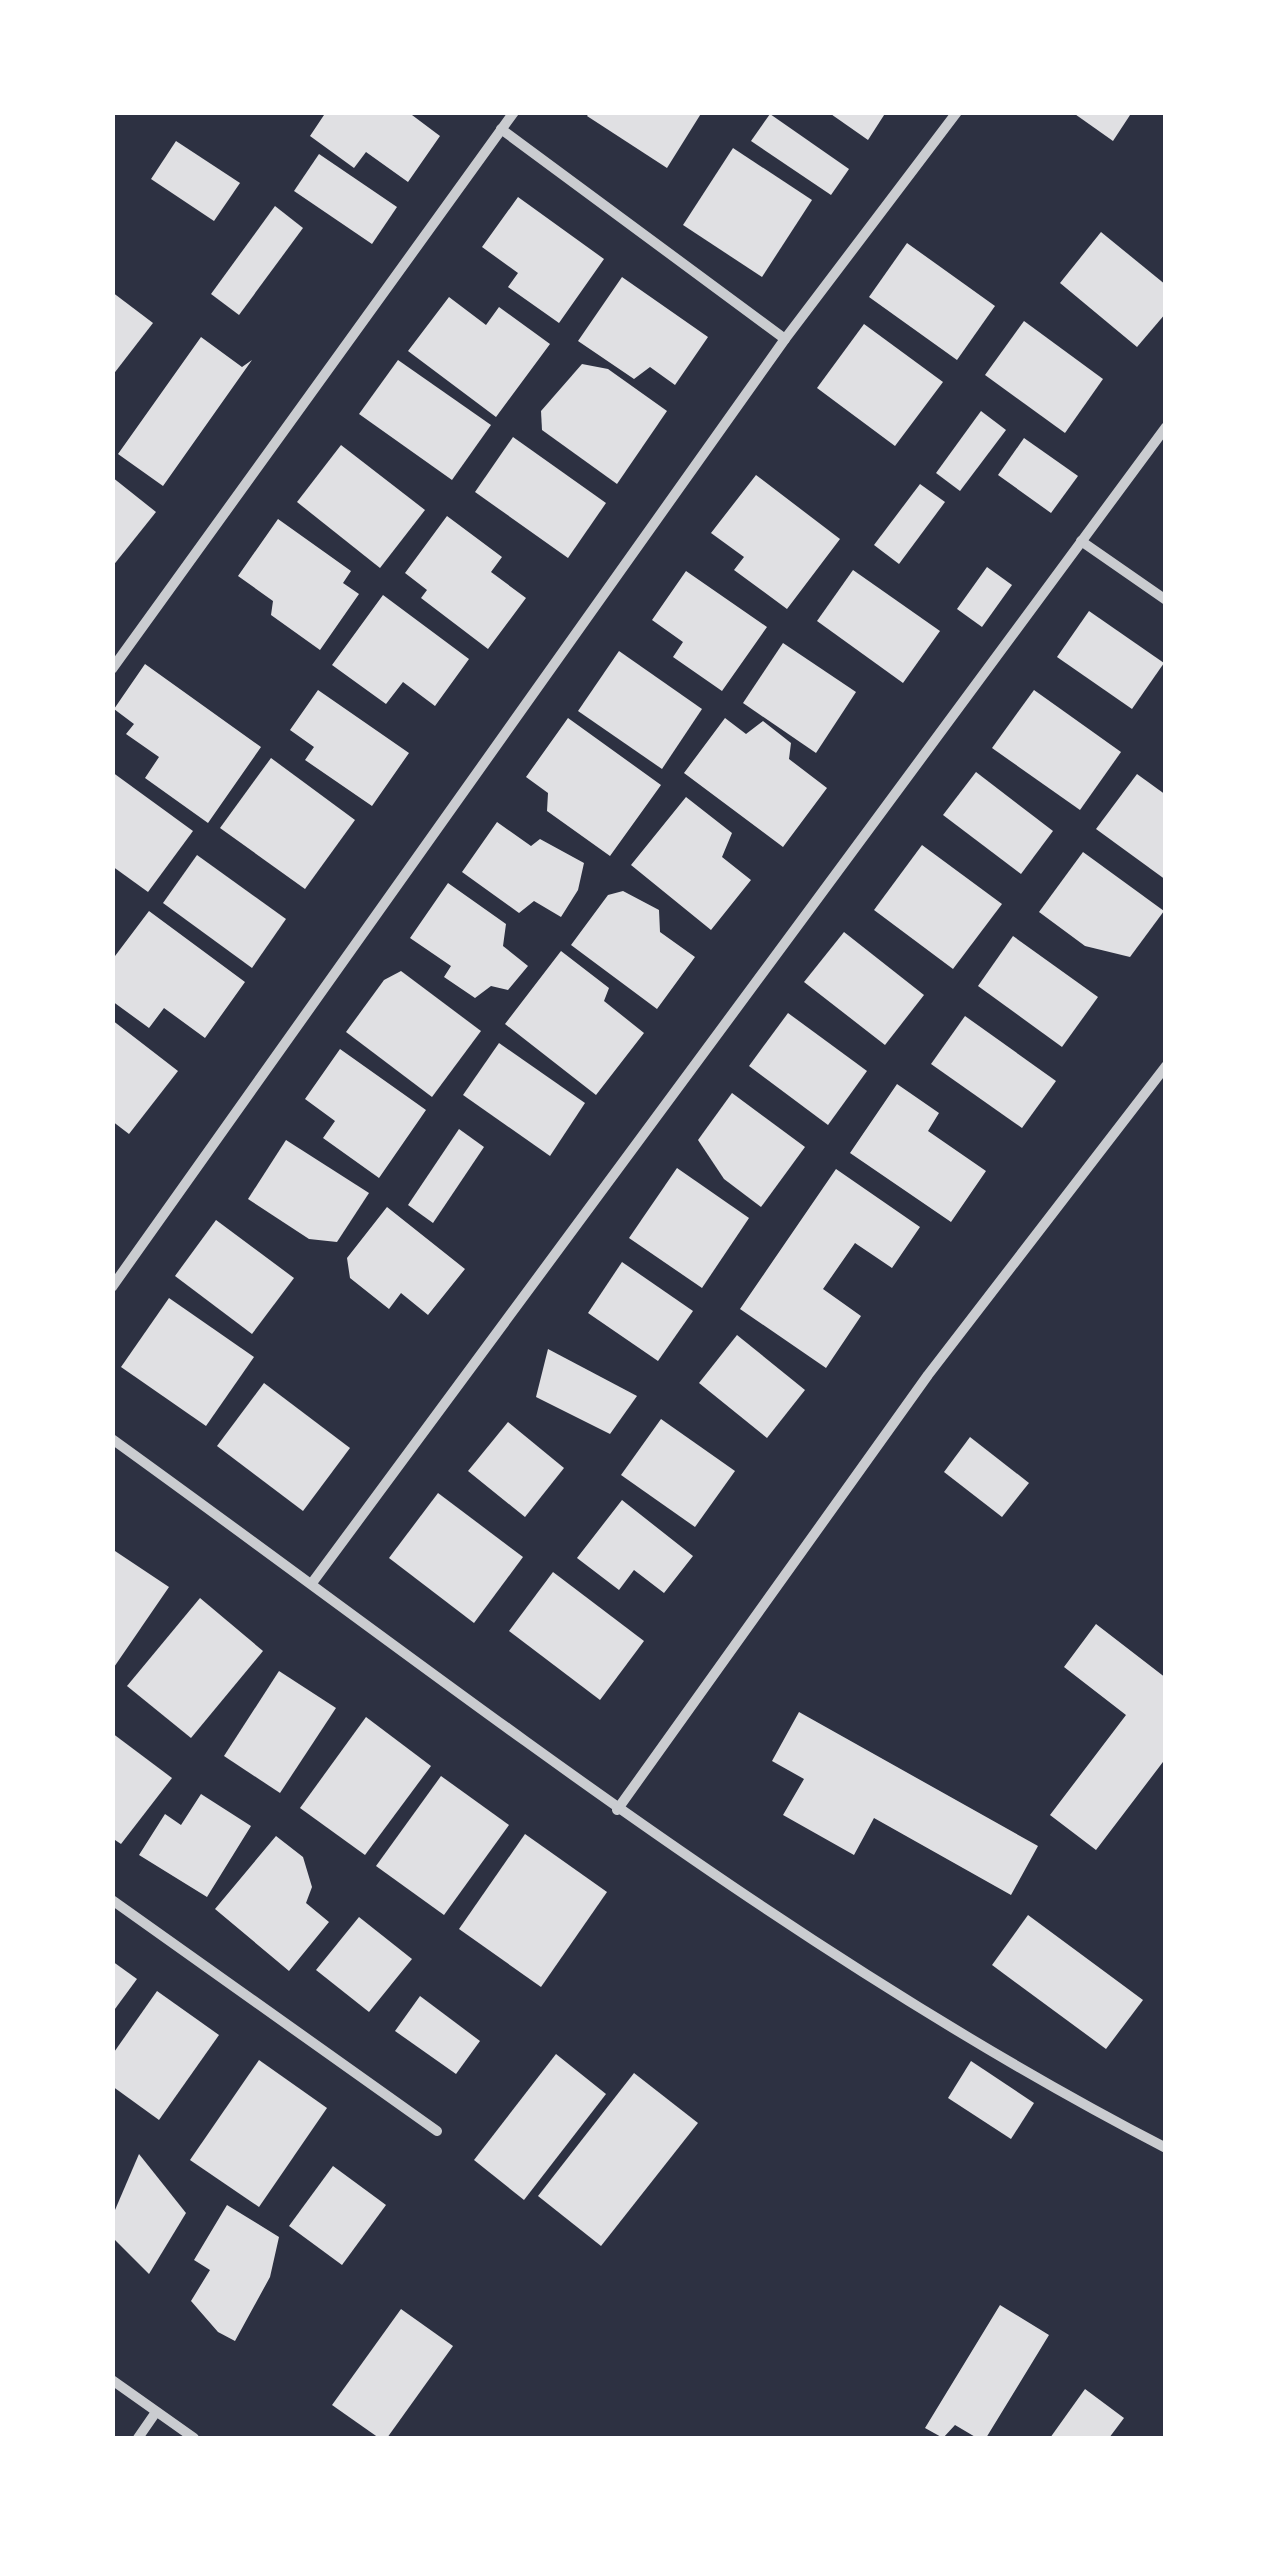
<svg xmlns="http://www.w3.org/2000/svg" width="1278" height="2551" font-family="'Open Sans',sans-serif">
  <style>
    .building { fill: #e0e0e3 }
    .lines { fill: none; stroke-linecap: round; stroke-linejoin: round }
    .minor { stroke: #caccd0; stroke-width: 10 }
  </style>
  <rect width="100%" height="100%" fill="#2d3142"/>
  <!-- building -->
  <g class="building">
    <polygon points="326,112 408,112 440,136 408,182 366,152 354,168 310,136"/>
    <polygon points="590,112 702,112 667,168 587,116"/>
    <polygon points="828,112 886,112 868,140"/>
    <polygon points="1072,112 1132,112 1113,141"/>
    <polygon points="770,114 849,169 831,195 751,141"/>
    <polygon points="176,141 240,183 214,221 151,179"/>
    <polygon points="733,148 812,200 762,277 683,225"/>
    <polygon points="319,154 397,207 372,244 294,191"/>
    <polygon points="518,197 604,259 559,323 508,287 518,273 482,247"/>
    <polygon points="275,206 303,228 239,315 211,294"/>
    <polygon points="1101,232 1166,285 1166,313 1137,347 1060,283"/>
    <polygon points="907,243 995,306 957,360 869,297"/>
    <polygon points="622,277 708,337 675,385 650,367 634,379 578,341"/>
    <polygon points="112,292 153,323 112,376"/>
    <polygon points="449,297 486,325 499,307 550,344 496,417 408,351"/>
    <polygon points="1024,321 1103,379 1065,433 985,375"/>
    <polygon points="864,324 943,382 895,446 817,388"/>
    <polygon points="201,337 242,367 252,360 163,486 118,454"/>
    <polygon points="398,360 491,425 452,480 359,414"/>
    <polygon points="582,364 608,369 667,411 617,484 542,430 541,411"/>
    <polygon points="981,411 1006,430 960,491 936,473"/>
    <polygon points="513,437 606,503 568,558 475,492"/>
    <polygon points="1024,438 1078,476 1051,513 998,475"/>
    <polygon points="341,445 425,510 380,568 297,502"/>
    <polygon points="756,475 840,539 787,609 734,570 744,557 711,533"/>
    <polygon points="112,477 156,512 112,567"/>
    <polygon points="920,484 945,502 899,564 874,545"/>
    <polygon points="447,516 502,557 491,572 526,598 488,649 421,598 427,590 405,573"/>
    <polygon points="278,519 351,571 343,583 359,594 320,650 271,615 273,601 238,576"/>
    <polygon points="987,567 1012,585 982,627 957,609"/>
    <polygon points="853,570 940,631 903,683 817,621"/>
    <polygon points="686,571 767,627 722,691 673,657 683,642 652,620"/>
    <polygon points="383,595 469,659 435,706 403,682 386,704 332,665"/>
    <polygon points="1089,611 1164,663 1132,709 1057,657"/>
    <polygon points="783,643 856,692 816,753 743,703"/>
    <polygon points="619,651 702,709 662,769 578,711"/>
    <polygon points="145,664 261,747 208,823 145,778 159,757 126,734 134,724 114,709"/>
    <polygon points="318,690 409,753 372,806 305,760 314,747 290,730"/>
    <polygon points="1034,690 1121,752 1080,810 992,748"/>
    <polygon points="568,718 661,785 610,856 547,811 548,793 526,777"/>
    <polygon points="725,718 746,734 763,721 791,743 789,759 827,788 783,847 684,773"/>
    <polygon points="271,758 355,820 305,889 220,828"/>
    <polygon points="112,772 193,831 148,892 112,866"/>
    <polygon points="976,772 1053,831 1021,874 943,815"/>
    <polygon points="1137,774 1166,795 1166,880 1096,829"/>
    <polygon points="686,797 732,833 722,857 751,880 711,930 631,865"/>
    <polygon points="497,822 531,846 540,839 584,863 578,890 561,917 534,901 519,913 462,872"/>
    <polygon points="922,845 1002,904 953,969 874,910"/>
    <polygon points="1083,852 1164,911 1130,957 1085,946 1039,912"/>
    <polygon points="197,855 286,919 252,968 163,903"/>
    <polygon points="448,883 506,924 503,946 528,966 508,990 491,986 475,998 444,977 451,966 410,938"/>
    <polygon points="623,891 659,910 660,932 695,957 657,1009 571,945 608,895"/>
    <polygon points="149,911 245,982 205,1038 164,1008 149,1028 112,1001 112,960"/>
    <polygon points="844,932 924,995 885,1045 804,982"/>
    <polygon points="1013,936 1098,997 1062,1047 978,986"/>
    <polygon points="561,951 609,988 604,1001 644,1033 596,1095 505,1024"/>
    <polygon points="401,971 481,1031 432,1097 346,1032 384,980"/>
    <polygon points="788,1013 867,1071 828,1125 749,1066"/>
    <polygon points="965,1016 1056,1081 1022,1128 931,1064"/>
    <polygon points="112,1020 178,1071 129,1134 112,1121"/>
    <polygon points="499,1043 585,1103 550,1156 463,1095"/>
    <polygon points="340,1049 426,1110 379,1178 323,1138 335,1121 305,1099"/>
    <polygon points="897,1084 939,1113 928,1131 986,1171 951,1222 850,1153"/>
    <polygon points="732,1093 805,1147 761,1207 724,1179 698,1140"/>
    <polygon points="459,1129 484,1147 433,1223 408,1205"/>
    <polygon points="286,1140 369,1193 337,1242 309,1239 248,1199"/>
    <polygon points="677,1168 749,1218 702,1288 629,1238"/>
    <polygon points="836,1169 920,1227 892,1268 855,1243 823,1289 861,1316 826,1368 740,1309"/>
    <polygon points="387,1207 465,1269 428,1315 401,1293 389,1309 350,1278 347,1258"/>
    <polygon points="216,1220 294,1278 252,1334 175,1276"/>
    <polygon points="622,1262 693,1311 658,1361 588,1313"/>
    <polygon points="169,1298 254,1357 206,1426 121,1367"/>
    <polygon points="737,1335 805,1390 767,1438 699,1383"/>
    <polygon points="548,1349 637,1396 610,1434 536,1397"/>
    <polygon points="264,1383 350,1448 303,1511 217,1446"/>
    <polygon points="661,1419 735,1471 695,1527 621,1475"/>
    <polygon points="508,1422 564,1468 525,1517 468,1471"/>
    <polygon points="970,1437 1029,1483 1002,1517 944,1472"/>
    <polygon points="438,1493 523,1557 474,1623 389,1558"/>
    <polygon points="622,1500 693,1556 664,1593 634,1570 619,1590 577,1558"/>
    <polygon points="112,1549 169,1587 112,1670"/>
    <polygon points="553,1572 644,1641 600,1700 509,1631"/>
    <polygon points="200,1598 263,1651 191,1738 127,1686"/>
    <polygon points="1096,1624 1166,1678 1166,1758 1096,1850 1050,1815 1126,1715 1064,1667"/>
    <polygon points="279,1671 336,1708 280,1793 224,1756"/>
    <polygon points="799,1712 1038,1846 1011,1895 874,1818 854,1855 783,1815 804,1779 772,1761"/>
    <polygon points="366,1717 431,1766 365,1855 300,1808"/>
    <polygon points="112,1733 172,1778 121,1844 112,1838"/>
    <polygon points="441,1776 509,1825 444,1915 376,1866"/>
    <polygon points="201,1794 251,1826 207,1897 139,1855 165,1814 181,1825"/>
    <polygon points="525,1834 607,1892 541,1987 459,1929"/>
    <polygon points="276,1836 303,1857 312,1887 306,1903 329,1922 289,1971 215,1909"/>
    <polygon points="1028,1915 1143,2000 1106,2049 992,1965"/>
    <polygon points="359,1917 412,1959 369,2012 316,1970"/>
    <polygon points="112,1961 137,1979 112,2013"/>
    <polygon points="157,1991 219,2035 159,2120 112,2086 112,2055"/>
    <polygon points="420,1996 480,2041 456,2074 395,2031"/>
    <polygon points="556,2054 606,2094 524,2200 474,2160"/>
    <polygon points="259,2060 327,2108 259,2207 190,2160"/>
    <polygon points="971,2061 1034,2103 1011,2139 948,2098"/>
    <polygon points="634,2073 698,2123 601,2246 538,2196"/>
    <polygon points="139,2154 186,2213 149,2274 112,2237 112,2217"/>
    <polygon points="333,2166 386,2205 342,2265 289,2226"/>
    <polygon points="227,2205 279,2237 270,2277 235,2341 218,2332 191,2301 210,2270 194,2260"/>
    <polygon points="1000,2305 1049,2335 986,2438 977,2438 955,2425 943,2438 925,2428"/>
    <polygon points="401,2309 453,2346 387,2438 379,2438 332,2405"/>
    <polygon points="1085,2389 1124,2418 1109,2438 1050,2438"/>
  </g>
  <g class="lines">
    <!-- minor -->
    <g class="minor">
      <polyline points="501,129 785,339"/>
      <polyline points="1081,541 1166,600"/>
      <polyline points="112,669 514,112"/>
      <polyline points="112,1287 785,339 957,112"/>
      <path d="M 112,1439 C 455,1686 789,1953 1166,2148"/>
      <polyline points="312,1583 1166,427"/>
      <polyline points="617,1810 928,1375 1166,1066"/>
      <polyline points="112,1900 437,2131"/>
      <polyline points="112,2380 194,2438"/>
      <polyline points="138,2438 156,2412"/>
    </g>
  </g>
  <!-- border -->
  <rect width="1278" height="2551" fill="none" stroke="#ffffff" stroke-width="230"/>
</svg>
